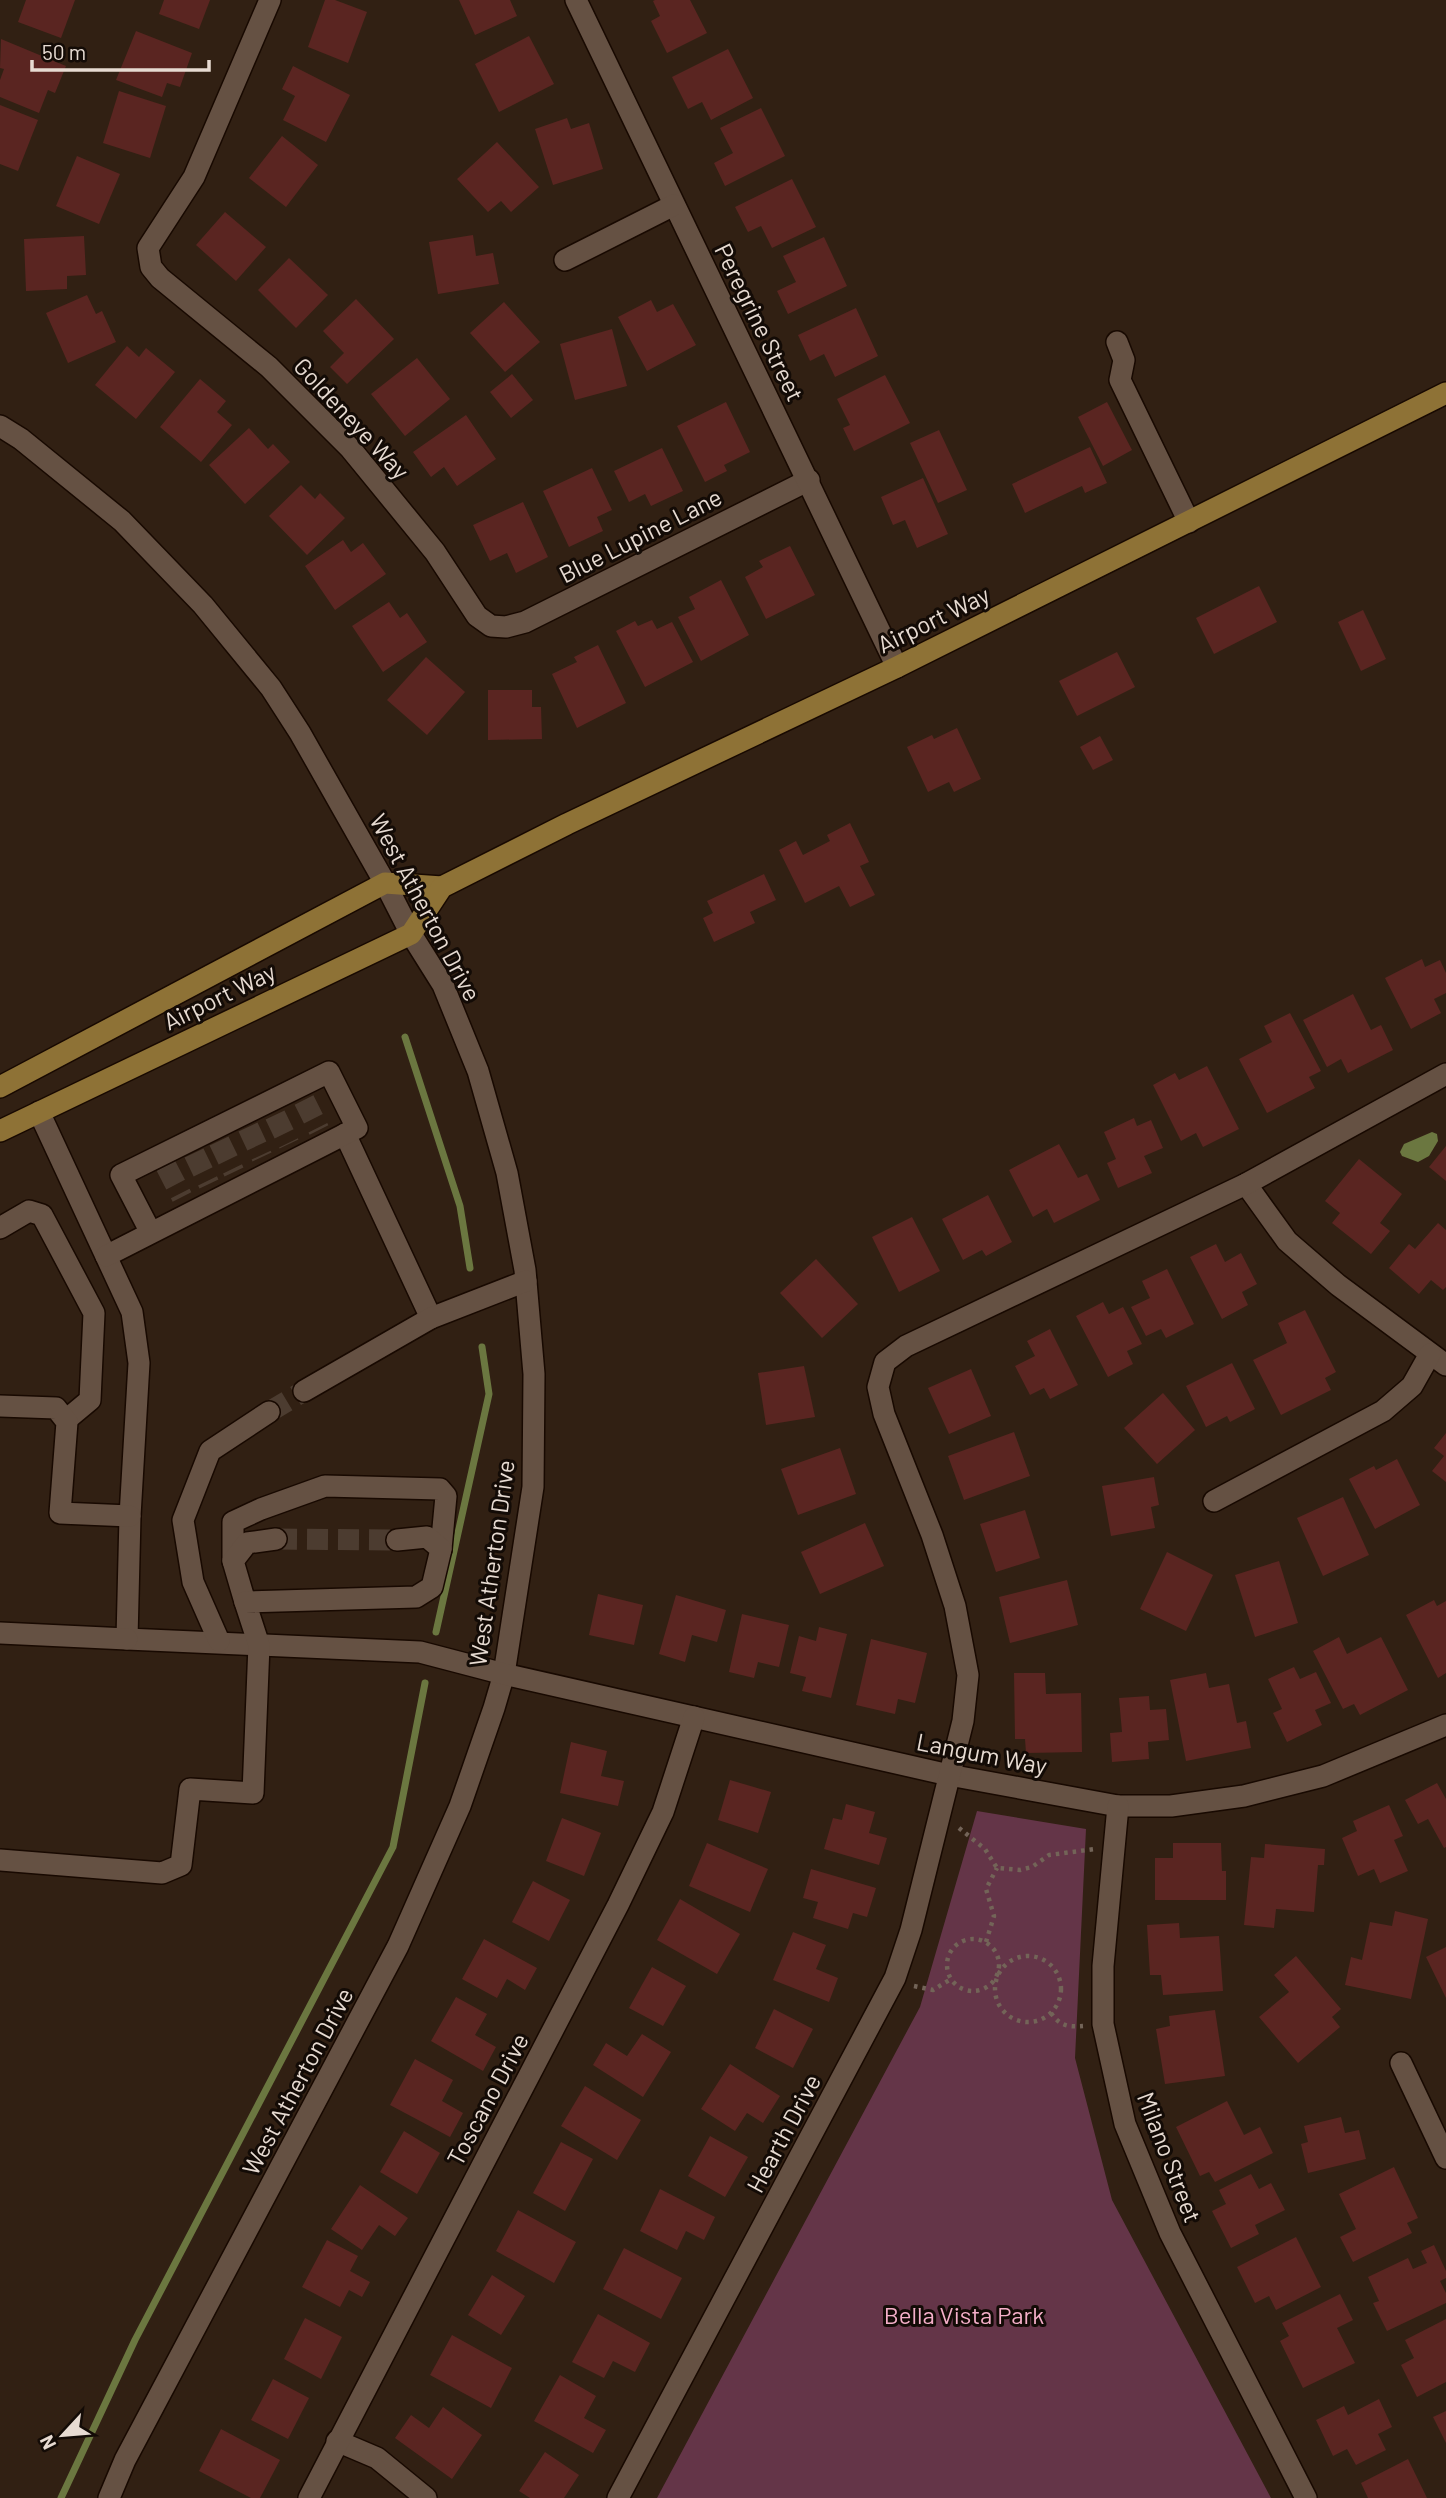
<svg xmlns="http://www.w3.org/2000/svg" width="1446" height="2498" font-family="Barlow,sans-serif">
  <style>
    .green { fill: #643548 }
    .water { fill: #6b7740 }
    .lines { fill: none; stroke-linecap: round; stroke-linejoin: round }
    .stream { stroke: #6b7740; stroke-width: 7 }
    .building { fill: #5a2521 }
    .minor-tunnel { stroke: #4c3c30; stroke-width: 21; stroke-dasharray: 21 10; stroke-linecap: butt }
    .minor-casing { stroke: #180901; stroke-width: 24 }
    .major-casing { stroke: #180901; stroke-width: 24 }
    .path { stroke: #736458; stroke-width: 4.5; stroke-dasharray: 3.5 5; stroke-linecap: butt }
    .minor { stroke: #655143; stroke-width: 21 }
    .major { stroke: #8e7236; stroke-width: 21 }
    .labels { text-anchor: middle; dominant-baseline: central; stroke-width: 6; stroke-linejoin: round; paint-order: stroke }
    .street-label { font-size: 24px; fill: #e7dbd2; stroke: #130b06 }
    .park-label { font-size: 24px; fill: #f5afc9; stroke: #130b06 }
  </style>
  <rect width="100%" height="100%" fill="#312013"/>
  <!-- green -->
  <polygon class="green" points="977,1811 1086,1829 1075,2058 1112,2200 1271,2498 657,2498 920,2007"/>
  <!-- water -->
  <polygon class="water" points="1432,1132 1437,1134 1438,1141 1429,1156 1418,1162 1402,1156 1400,1152 1404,1144"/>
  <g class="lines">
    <!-- stream -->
    <g class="stream">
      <polyline points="405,1037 460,1206 470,1268"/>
      <polyline points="436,1632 489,1394 482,1347"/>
      <polyline points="61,2498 135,2340 393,1847 425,1683"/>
    </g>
  </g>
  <!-- building -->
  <g class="building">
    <polygon points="26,0 75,0 61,38 18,22"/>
    <polygon points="164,0 210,0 199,29 159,14"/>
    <polygon points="325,0 335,0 367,12 348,63 308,47"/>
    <polygon points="459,0 510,0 517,16 475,35"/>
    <polygon points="655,0 690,0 707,33 667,53 651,21 660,16 653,1"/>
    <polygon points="136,31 192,53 180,87 167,83 162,97 116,80"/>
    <polygon points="529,36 554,84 499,112 475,64"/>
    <polygon points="1,39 66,66 55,93 48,90 39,113 0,97 0,80 4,69 0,68"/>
    <polygon points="728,49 753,98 711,120 702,102 688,109 672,77"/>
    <polygon points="293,66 350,95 326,142 283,120 295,96 282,89"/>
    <polygon points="119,91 166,106 150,158 103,143"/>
    <polygon points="0,105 38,120 18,171 0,164"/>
    <polygon points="761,108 785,156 725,186 714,163 733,153 720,128"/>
    <polygon points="567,118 571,129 589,123 603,169 553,185 535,129"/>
    <polygon points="282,136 318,165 286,207 249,178"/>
    <polygon points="497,142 539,187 511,212 501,201 488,212 457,179"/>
    <polygon points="77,156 120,174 99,224 56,206"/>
    <polygon points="792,179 816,227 772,248 761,226 748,232 735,207"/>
    <polygon points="225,212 266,247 236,281 196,245"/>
    <polygon points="473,235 476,256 493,253 499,284 438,294 429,242"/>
    <polygon points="84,236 86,275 67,276 67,289 26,291 24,239"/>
    <polygon points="824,237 847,286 788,314 777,291 796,282 783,256"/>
    <polygon points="289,258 328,295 296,328 258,290"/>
    <polygon points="87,295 96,314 102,311 116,342 68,363 46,313"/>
    <polygon points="356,299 394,339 347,384 330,367 344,353 323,331"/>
    <polygon points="651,300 657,312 673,304 696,345 647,371 618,317"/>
    <polygon points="504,302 540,342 505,372 470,333"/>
    <polygon points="856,308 878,356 835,377 824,354 810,361 798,335"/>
    <polygon points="612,329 627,386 575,400 560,344"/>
    <polygon points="127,346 139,357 146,348 175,372 136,419 95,385"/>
    <polygon points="417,358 450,399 405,436 371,394"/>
    <polygon points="512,374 533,400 511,418 490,392"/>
    <polygon points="885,375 910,423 854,451 843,428 850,425 837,399"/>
    <polygon points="200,379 226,401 217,412 232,425 201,462 160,427"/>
    <polygon points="726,402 750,452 724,465 727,471 705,482 677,426"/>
    <polygon points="1107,402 1132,450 1103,466 1078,417"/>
    <polygon points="466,415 496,459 457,486 444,467 431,477 413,452"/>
    <polygon points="249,428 268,449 273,444 290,462 245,504 209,465"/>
    <polygon points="939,430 967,490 938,503 910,443"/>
    <polygon points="1090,447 1107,483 1085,493 1082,486 1025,513 1012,484"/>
    <polygon points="662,448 683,491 651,506 645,494 629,502 614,471"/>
    <polygon points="592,468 612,510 597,517 603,531 569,547 543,491"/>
    <polygon points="923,478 948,534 917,548 905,520 893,525 881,497"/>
    <polygon points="301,485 315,499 320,493 345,518 307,555 269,516"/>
    <polygon points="523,502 548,557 516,573 507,553 490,561 473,525"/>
    <polygon points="343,540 351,552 363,543 386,574 335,610 305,566"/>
    <polygon points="790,546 815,595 766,619 745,577 763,567 759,561"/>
    <polygon points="721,580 749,635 701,661 678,617 695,609 689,597"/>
    <polygon points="1259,586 1277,622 1214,654 1196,618"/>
    <polygon points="389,602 400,618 407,613 427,642 383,672 352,626"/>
    <polygon points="1363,610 1386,659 1361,671 1338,622"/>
    <polygon points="652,620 657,629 672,622 693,662 645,687 616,631 635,621 638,626"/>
    <polygon points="598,645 626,703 577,728 552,674 577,662 574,657"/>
    <polygon points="1117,652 1135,687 1077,716 1059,681"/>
    <polygon points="426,657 465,692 427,735 387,700"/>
    <polygon points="488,690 532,690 532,707 541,707 542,739 488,740"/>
    <polygon points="957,728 981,779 954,792 949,782 928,792 907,747 932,735 934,739"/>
    <polygon points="1100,736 1113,760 1093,770 1080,747"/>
    <polygon points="850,823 869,862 860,866 875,895 850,907 839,886 805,903 779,850 796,841 803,855 830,841 827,835"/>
    <polygon points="764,874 776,900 750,912 755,923 714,942 703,918 713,913 707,901"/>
    <polygon points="1422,959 1425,967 1440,960 1446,973 1446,993 1434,999 1441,1013 1411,1029 1385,978"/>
    <polygon points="1353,994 1371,1030 1381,1025 1393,1050 1348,1073 1341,1059 1327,1067 1303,1020"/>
    <polygon points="1290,1013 1321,1071 1309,1077 1315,1088 1267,1113 1239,1059 1272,1042 1264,1026"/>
    <polygon points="1207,1066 1239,1129 1203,1147 1196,1133 1181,1141 1153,1085 1175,1073 1179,1080"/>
    <polygon points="1134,1118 1137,1126 1151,1120 1163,1148 1144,1156 1152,1173 1118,1188 1107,1163 1116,1159 1104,1132"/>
    <polygon points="1059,1144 1078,1178 1087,1174 1100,1200 1054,1223 1047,1209 1033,1217 1009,1170"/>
    <polygon points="1446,1146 1446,1181 1429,1167"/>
    <polygon points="1359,1159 1402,1194 1380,1223 1390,1231 1371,1254 1332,1223 1340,1213 1325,1201"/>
    <polygon points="988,1195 1012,1242 986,1256 982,1250 963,1260 942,1219"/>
    <polygon points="912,1217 940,1271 899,1292 872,1237"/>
    <polygon points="1438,1223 1446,1230 1446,1287 1443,1290 1431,1280 1419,1294 1389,1268 1409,1244 1415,1249"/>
    <polygon points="1216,1244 1225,1262 1241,1253 1257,1284 1242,1292 1248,1305 1222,1319 1190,1257"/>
    <polygon points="816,1259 858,1304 822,1338 780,1293"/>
    <polygon points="1167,1269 1194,1324 1166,1338 1161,1329 1146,1336 1131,1307 1150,1298 1142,1281"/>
    <polygon points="1103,1302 1109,1314 1123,1307 1142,1344 1127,1351 1133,1364 1108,1377 1076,1316"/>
    <polygon points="1305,1310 1336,1372 1325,1378 1331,1390 1281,1415 1253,1360 1287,1343 1278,1323"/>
    <polygon points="1050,1329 1078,1385 1050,1399 1044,1388 1030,1395 1015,1366 1035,1356 1027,1341"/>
    <polygon points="1232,1363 1255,1409 1230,1422 1227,1416 1206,1427 1186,1386"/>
    <polygon points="804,1366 815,1417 766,1425 758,1373"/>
    <polygon points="971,1369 991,1416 949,1434 928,1388"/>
    <polygon points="1163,1393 1195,1430 1157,1464 1124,1428"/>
    <polygon points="1014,1432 1030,1476 964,1500 948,1456"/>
    <polygon points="1446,1433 1446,1482 1432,1471 1444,1456 1434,1448"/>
    <polygon points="840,1448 856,1494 798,1515 781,1469"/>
    <polygon points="1397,1459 1420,1505 1375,1529 1349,1479 1374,1466 1376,1470"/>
    <polygon points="1154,1477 1159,1505 1151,1507 1155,1528 1111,1536 1102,1486"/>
    <polygon points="1343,1497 1369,1555 1323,1576 1297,1518"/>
    <polygon points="1025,1510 1040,1558 996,1572 980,1524"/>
    <polygon points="865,1523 884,1566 820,1594 801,1552"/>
    <polygon points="1167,1552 1213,1575 1186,1631 1140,1609"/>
    <polygon points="1279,1561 1298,1623 1255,1637 1235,1575"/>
    <polygon points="1067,1580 1078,1625 1010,1643 999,1597"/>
    <polygon points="598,1594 643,1605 634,1645 589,1635"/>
    <polygon points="676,1595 726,1610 717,1642 692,1635 685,1662 659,1654"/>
    <polygon points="1434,1600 1437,1606 1446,1601 1446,1673 1438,1678 1406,1615"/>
    <polygon points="742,1614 789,1625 779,1667 758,1662 754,1678 729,1672"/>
    <polygon points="819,1627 847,1634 831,1698 802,1691 806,1677 790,1673 799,1636 816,1641"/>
    <polygon points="1339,1637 1347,1654 1381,1637 1408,1690 1360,1715 1354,1704 1343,1709 1313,1651"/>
    <polygon points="871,1639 927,1653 915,1703 898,1699 895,1714 856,1705"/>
    <polygon points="1294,1667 1300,1679 1316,1672 1331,1703 1315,1710 1322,1725 1287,1742 1273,1713 1282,1709 1268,1679"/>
    <polygon points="1014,1673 1045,1673 1046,1694 1081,1693 1082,1752 1026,1753 1025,1739 1015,1739"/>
    <polygon points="1206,1673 1209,1688 1229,1684 1237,1723 1246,1721 1251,1748 1186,1761 1170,1680"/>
    <polygon points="1149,1696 1150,1710 1166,1709 1169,1740 1148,1742 1149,1759 1112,1762 1110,1733 1122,1732 1119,1698"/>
    <polygon points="571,1742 607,1751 601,1776 624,1781 618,1806 560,1793"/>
    <polygon points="730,1780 771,1792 758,1833 718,1820"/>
    <polygon points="1437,1783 1446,1799 1446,1847 1444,1848 1428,1819 1418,1824 1405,1800"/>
    <polygon points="846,1804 875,1812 869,1833 887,1838 879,1865 824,1849 833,1818 842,1820"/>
    <polygon points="1389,1805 1403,1836 1394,1840 1408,1871 1380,1883 1374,1869 1358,1876 1342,1838 1357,1831 1353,1821"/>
    <polygon points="562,1818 601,1833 584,1876 546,1861"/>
    <polygon points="707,1843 768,1869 750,1912 689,1886"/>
    <polygon points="1173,1843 1221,1843 1222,1871 1226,1871 1226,1900 1155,1900 1155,1858 1173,1858"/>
    <polygon points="1265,1844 1325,1849 1324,1865 1318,1865 1314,1912 1276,1909 1274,1928 1244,1925 1251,1857 1264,1858"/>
    <polygon points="811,1869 876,1888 867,1917 853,1913 848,1929 813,1918 818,1902 803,1898"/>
    <polygon points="533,1881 570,1900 549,1941 512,1922"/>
    <polygon points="680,1899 740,1934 717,1974 657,1940"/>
    <polygon points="1395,1911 1428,1919 1411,1999 1345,1985 1351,1957 1362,1960 1370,1922 1392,1926"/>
    <polygon points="1179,1923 1180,1938 1219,1936 1223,1991 1163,1995 1161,1975 1150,1975 1147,1925"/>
    <polygon points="793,1932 826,1945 816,1969 838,1978 829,2002 773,1980"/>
    <polygon points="484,1939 537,1968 525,1990 507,1979 497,1998 462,1979"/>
    <polygon points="1446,1947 1446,1998 1426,1957"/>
    <polygon points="1296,1956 1341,2009 1332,2017 1340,2027 1298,2063 1259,2017 1289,1992 1274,1975"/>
    <polygon points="652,1967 686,1986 663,2026 629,2008"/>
    <polygon points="456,1997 487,2014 475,2035 496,2047 483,2071 431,2041"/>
    <polygon points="774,2009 813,2029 793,2068 755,2048"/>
    <polygon points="1215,2010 1225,2076 1165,2084 1156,2029 1170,2026 1169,2016"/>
    <polygon points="642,2034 671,2052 643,2097 593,2065 606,2043 627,2056"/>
    <polygon points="415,2059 453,2080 442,2101 463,2113 450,2137 390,2105"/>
    <polygon points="730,2064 780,2096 763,2123 747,2113 735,2131 701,2109"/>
    <polygon points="585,2086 641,2120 617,2160 561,2126"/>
    <polygon points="1227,2101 1244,2135 1260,2127 1273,2153 1215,2182 1209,2172 1200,2176 1176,2127"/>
    <polygon points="1341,2117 1345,2133 1359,2130 1366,2159 1308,2173 1301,2144 1308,2142 1304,2126"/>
    <polygon points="404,2131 440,2153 417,2194 380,2172"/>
    <polygon points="710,2136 748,2157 725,2197 688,2176"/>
    <polygon points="561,2142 593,2159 565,2211 533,2193"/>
    <polygon points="1394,2167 1418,2218 1407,2223 1412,2233 1353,2262 1340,2237 1356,2229 1339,2194"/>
    <polygon points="1251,2174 1259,2189 1271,2183 1285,2210 1255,2225 1259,2234 1231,2248 1212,2211 1226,2204 1219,2190"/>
    <polygon points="360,2185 408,2218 395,2236 379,2225 362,2250 331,2229"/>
    <polygon points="660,2189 715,2217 704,2240 686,2231 677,2250 640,2231"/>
    <polygon points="518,2210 576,2242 554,2283 496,2251"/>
    <polygon points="1296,2237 1321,2287 1276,2310 1269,2296 1255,2303 1237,2267"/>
    <polygon points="327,2240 358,2256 350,2271 370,2282 362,2297 349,2290 340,2307 302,2287"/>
    <polygon points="1434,2245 1446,2271 1446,2278 1440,2281 1446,2293 1446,2303 1387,2331 1373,2303 1379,2301 1368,2277 1408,2258 1413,2269 1427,2263 1421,2251"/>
    <polygon points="624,2248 682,2278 661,2319 603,2289"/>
    <polygon points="492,2275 525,2296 501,2335 468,2315"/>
    <polygon points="1340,2294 1353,2320 1337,2328 1355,2363 1303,2388 1280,2341 1289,2336 1282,2323"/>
    <polygon points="598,2314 650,2343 635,2372 613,2361 604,2378 572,2362"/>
    <polygon points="305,2318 342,2337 321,2379 284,2359"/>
    <polygon points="1446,2319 1446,2382 1417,2397 1401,2365 1414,2358 1405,2340"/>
    <polygon points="452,2335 512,2368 491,2408 430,2375"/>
    <polygon points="560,2375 596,2396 584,2418 606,2430 593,2453 534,2421"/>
    <polygon points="273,2379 309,2398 288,2439 251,2420"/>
    <polygon points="1379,2399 1392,2427 1378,2434 1386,2450 1356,2465 1347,2449 1333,2456 1316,2420 1344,2406 1348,2415"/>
    <polygon points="443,2407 482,2435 452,2479 395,2438 411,2415 429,2428"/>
    <polygon points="1446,2411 1446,2443 1433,2417"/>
    <polygon points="221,2429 280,2460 260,2498 251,2498 199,2471"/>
    <polygon points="545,2452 579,2475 564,2498 530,2498 519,2491"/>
    <polygon points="1408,2459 1427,2498 1368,2498 1361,2483"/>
  </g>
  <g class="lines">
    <!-- minor-tunnel -->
    <g class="minor-tunnel">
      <polyline points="304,1100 319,1130"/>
      <polyline points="275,1115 289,1144"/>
      <polyline points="248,1127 262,1157"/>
      <polyline points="219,1141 234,1172"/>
      <polyline points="194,1153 209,1184"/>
      <polyline points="166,1166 182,1197"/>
      <polyline points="269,1412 304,1391"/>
      <polyline points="276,1539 397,1540"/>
    </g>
    <!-- minor casing -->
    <g class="minor-casing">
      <g id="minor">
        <polyline points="270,0 194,177 148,248 151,267 160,278 269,367 350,448 435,552 477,616 491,626 506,627 525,622 809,480"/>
        <polyline points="576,0 897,667"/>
        <polyline points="565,260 674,205"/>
        <polyline points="1117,342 1124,360 1120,380 1189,522"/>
        <polyline points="0,426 21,439 122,521 203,605 271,688 300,733 385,883 411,934 443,985 478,1071 507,1173 525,1270 534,1374 533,1487 504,1674 494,1708 460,1806 398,1946 125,2460 109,2498"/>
        <polyline points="39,1112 132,1312 139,1363 130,1516 127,1639 420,1652 504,1674 949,1775 1118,1806 1171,1806 1244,1796 1323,1776 1446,1725"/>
        <polyline points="345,1134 431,1318"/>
        <polyline points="1246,1184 1287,1241 1338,1285 1446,1365"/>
        <polyline points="0,1228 29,1211 42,1215 94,1313 90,1400 66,1420"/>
        <polyline points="106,1256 357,1128 329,1072 121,1175 151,1233"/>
        <polyline points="304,1391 431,1318 526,1281"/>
        <polyline points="0,1406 56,1408 67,1422 60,1513 130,1516"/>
        <polyline points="1214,1501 1383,1411 1412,1386 1430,1354"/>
        <polyline points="233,1561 233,1522 261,1509 325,1486 440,1489 446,1496 441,1549"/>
        <polyline points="245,1602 233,1561 247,1543 276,1539"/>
        <polyline points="0,1633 127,1639"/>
        <polyline points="219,1641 193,1582 183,1520 210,1451 269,1412"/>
        <polyline points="1118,1806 1103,1966 1103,2024 1125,2124 1170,2233 1306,2498"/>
        <polyline points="0,1860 162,1873 181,1865 190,1789 253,1793 259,1645 245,1602 416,1597 432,1587 441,1549 427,1537 397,1540"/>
        <polyline points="1401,2063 1446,2158"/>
        <polyline points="337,2441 377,2458 426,2498"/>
        <polyline points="309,2498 618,1905 663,1812 694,1717"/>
        <polyline points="618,2498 895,1978 911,1930 963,1721 968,1675 955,1606 932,1535 884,1414 878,1387 885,1362 906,1346 1246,1184 1446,1074"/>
      </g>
    </g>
    <!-- major casing -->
    <g class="major-casing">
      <g id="major">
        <polyline points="0,1087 385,883 442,887"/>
        <polyline points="0,1131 411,934 442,887 567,824 897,667 1446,393"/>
      </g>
    </g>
    <!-- path -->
    <g class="path">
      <polyline points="959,1828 985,1849 997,1868 1020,1870 1032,1867 1049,1855 1095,1849"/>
      <circle cx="973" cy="1965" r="26"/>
      <polyline points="986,1942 994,1916 986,1889 997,1868"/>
      <circle cx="1028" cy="1989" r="33"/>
      <polyline points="914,1986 933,1990 951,1979"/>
      <path d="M 1051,2013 C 1060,2026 1068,2027 1083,2026"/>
    </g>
    <!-- minor -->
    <use href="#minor" class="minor"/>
    <!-- major -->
    <use href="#major" class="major"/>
  </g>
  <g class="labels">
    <!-- street labels -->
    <g class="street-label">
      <text transform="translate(760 322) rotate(64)">Peregrine Street</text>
      <text transform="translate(352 418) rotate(47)">Goldeneye Way</text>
      <text transform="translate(640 535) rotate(-27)">Blue Lupine Lane</text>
      <text transform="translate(933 619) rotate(-26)">Airport Way</text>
      <text transform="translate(426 907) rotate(62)">West Atherton Drive</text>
      <text transform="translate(219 996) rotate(-26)">Airport Way</text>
      <text transform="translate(491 1563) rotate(-82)">West Atherton Drive</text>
      <text transform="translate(982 1753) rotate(11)">Langum Way</text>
      <text transform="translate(297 2081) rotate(-62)">West Atherton Drive</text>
      <text transform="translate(487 2099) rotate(-62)">Toscano Drive</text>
      <text transform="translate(783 2133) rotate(-62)">Hearth Drive</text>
      <text transform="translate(1170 2157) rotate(69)">Milano Street</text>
    </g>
    <!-- park labels -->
    <g class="park-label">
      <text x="964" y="2314">Bella Vista Park</text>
    </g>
  </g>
  <!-- north arrow -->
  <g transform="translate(63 2435) rotate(244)" stroke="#130b06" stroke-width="5" paint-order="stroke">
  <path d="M0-5L12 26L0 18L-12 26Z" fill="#e7dbd2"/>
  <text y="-10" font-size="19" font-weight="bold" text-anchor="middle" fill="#e7dbd2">N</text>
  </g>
  <!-- scale -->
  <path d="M32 60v10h177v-10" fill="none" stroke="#e7dbd2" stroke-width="3.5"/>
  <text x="42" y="60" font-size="21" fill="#e7dbd2" stroke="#130b06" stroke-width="5" paint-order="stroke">50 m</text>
</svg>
